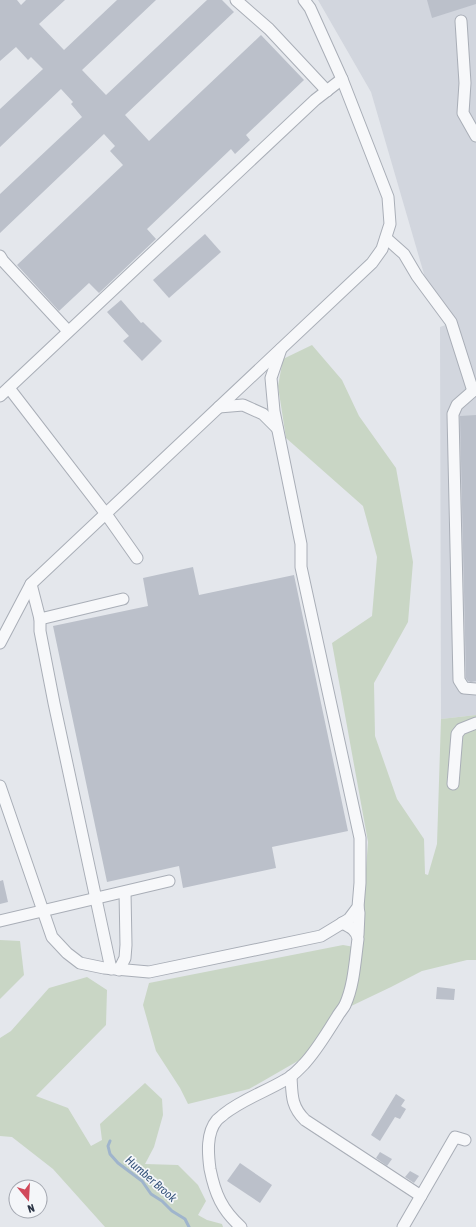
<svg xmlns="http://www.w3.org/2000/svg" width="476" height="1227" font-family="'Asap Condensed',sans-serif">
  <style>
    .built { fill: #d2d6de }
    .green { fill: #c9d6c5 }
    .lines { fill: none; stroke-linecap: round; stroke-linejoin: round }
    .stream { stroke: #9fb4cc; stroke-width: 3 }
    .building { fill: #bbc0ca }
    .minor-casing { stroke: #a9aeb7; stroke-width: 13 }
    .minor { stroke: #f7f8fa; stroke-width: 11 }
    .labels { text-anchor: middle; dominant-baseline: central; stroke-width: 3.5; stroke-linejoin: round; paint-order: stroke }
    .water-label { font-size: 12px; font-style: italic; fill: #34527a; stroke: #f4f6f9 }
  </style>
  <rect width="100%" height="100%" fill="#e4e7ec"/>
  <!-- built -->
  <polygon class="built" points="318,0 476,0 476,715 441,719 440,327 454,322 445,304 426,281 371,92"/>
  <!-- green -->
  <g class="green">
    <polygon points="312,345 342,380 359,416 396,468 413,562 408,622 374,683 375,736 397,799 424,839 425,874 428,875 437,844 441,719 476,715 476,960 467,960 422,971 391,987 347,1008 310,1054 249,1089 188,1104 180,1088 156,1051 143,1005 149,983 343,945 360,948 368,842 332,643 372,616 377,557 363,506 286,438 278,386 283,359"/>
    <polygon points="0,940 20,941 24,975 0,999"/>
    <polygon points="87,977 107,990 106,1025 36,1096 68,1108 91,1146 102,1140 100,1124 145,1083 162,1099 163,1115 154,1147 145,1164 178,1165 198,1185 206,1201 198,1215 207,1220 222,1224 223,1227 105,1227 53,1169 12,1137 0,1136 0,1038 11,1031 49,988"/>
  </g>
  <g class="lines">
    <!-- stream -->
    <polyline class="stream" points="110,1141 108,1146 110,1154 118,1163 142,1181 151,1194 162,1201 172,1211 185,1219 189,1227"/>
  </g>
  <!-- building -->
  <g class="building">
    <polygon points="0,0 17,0 21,5 26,0 65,0 39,24 64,50 117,0 156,0 82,70 106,95 207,0 222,0 234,12 125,115 149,141 261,35 304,80 246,135 250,140 235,154 231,149 147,229 156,239 99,293 89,283 59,311 17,265 123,165 110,151 115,146 104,134 0,233 0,194 82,117 71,104 73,102 61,89 0,147 0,109 43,69 31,57 28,60 16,47 0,61"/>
    <polygon points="427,0 476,0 476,4 432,18"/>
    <polygon points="205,234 221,252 169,298 153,280"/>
    <polygon points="121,300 141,323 143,322 162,341 142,361 123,341 129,336 107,312"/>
    <polygon points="476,415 476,681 471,682 468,681 466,678 460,416"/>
    <polygon points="193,567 199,595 294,575 348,831 272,847 276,868 183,888 179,866 107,882 53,626 148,606 143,578"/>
    <polygon points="3,880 8,902 0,904 0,881"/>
    <polygon points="437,987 455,989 454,1000 436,999"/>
    <polygon points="396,1094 405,1100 401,1106 406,1109 400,1119 395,1117 380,1141 371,1135"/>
    <polygon points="380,1152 392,1159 387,1166 376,1158"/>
    <polygon points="240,1163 272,1185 260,1203 227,1181"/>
    <polygon points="410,1171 419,1176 414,1183 405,1177"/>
  </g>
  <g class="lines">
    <!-- minor casing -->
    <g class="minor-casing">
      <g id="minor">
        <polyline points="236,0 269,29 327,91"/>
        <polyline points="461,21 465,83 463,113 476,136"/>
        <polyline points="386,238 404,254 417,276 451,322 473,391"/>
        <polyline points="0,256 3,261 68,331"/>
        <polyline points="9,388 106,514 137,558"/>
        <polyline points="473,391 457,405 453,414 459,680 464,688 476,689"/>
        <polyline points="0,396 315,100 342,79"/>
        <polyline points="219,407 243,405 263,414 277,428"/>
        <polyline points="31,584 40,619 123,599"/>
        <polyline points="40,619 40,631 54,703 111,969"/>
        <polyline points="0,643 31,584 372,263 382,249 390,224 388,197 342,79 310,8 304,0"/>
        <polyline points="453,784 457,734 461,729 476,723"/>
        <polyline points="0,786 52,937 67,953 80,963 104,968 149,972 321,936 349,919 358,907 360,883 360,838 301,567 301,544 274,411 271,378 281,349"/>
        <polyline points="358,907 359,913 358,935"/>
        <polyline points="0,921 169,881"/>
        <polyline points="119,970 125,958 126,945 125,892"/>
        <path d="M 291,1076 C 292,1095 291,1106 305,1120 L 421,1196"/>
        <path d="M 241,1227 C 222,1210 215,1194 210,1169 C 208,1154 206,1133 217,1120 C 219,1118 222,1116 224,1114 C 243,1099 265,1092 285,1080 C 292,1077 298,1070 304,1064 C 317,1050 326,1034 337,1017 C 339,1013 343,1009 345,1005 C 354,985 355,961 358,939 C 357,930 350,927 342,923"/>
        <polyline points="403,1227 455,1137 465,1140"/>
      </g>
    </g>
    <!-- minor -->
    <use href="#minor" class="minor"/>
  </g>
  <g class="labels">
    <!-- water labels -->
    <g class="water-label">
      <text transform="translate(151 1179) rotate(41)">Humber Brook</text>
    </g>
  </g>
  <!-- north arrow -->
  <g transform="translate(28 1199) rotate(162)"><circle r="19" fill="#f4f6f9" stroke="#a4a8b1"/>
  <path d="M0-3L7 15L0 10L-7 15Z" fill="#d1495b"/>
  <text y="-6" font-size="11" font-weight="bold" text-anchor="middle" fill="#2b3445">N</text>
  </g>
</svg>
